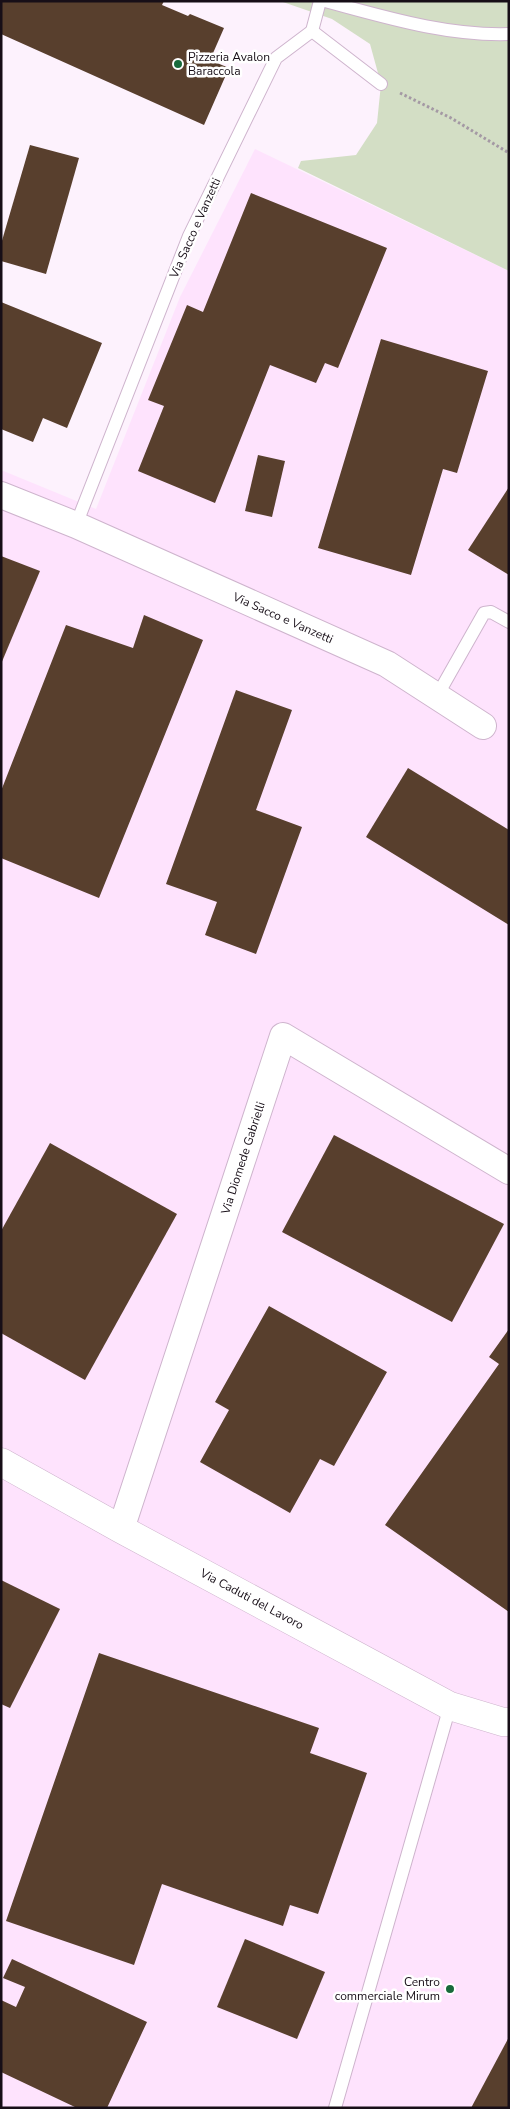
<svg xmlns="http://www.w3.org/2000/svg" width="510" height="2109" font-family="'Nunito Sans',sans-serif">
  <style>
    .built { fill: #fee3fd }
    .green { fill: #d3dec5 }
    .building { fill: #583f2d }
    .lines { fill: none; stroke-linecap: round; stroke-linejoin: round }
    .service-casing { stroke: #ceb4cd; stroke-width: 14 }
    .minor-casing { stroke: #ceb4cd; stroke-width: 28 }
    .tertiary-casing { stroke: #ceb4cd; stroke-width: 29 }
    .path { stroke: #a499a4; stroke-width: 3; stroke-dasharray: 2.5 2.5; stroke-linecap: butt }
    .service { stroke: #fff; stroke-width: 12 }
    .minor { stroke: #fff; stroke-width: 26 }
    .tertiary { stroke: #fff; stroke-width: 28 }
    .poi-dot { fill: #176a3b; stroke: #fff; stroke-width: 2 }
    .labels { text-anchor: middle; dominant-baseline: central; stroke-width: 5; stroke-linejoin: round; paint-order: stroke }
    .poi-label { font-size: 12px; fill: #170e17; stroke: #fff; text-anchor: start }
    .street-label { font-size: 12px; fill: #170e17; stroke: #fff }
  </style>
  <rect width="100%" height="100%" fill="#fdf2fd"/>
  <!-- built -->
  <polygon class="built" points="255,149 509,271 509,2108 1,2108 1,470 96,509 180,297"/>
  <!-- green -->
  <polygon class="green" points="280,1 509,1 509,271 298,168 301,161 356,155 377,123 381,84 370,44 332,19"/>
  <!-- building -->
  <g class="building">
    <polygon points="1,1 164,1 162,5 188,16 190,14 224,28 210,60 229,68 204,125 1,34"/>
    <polygon points="30,145 79,158 46,274 1,261 1,244"/>
    <polygon points="251,193 387,248 338,368 325,363 316,383 270,365 215,503 138,471 164,406 148,400 187,305 203,312"/>
    <polygon points="1,302 102,343 67,428 43,418 33,442 1,429"/>
    <polygon points="381,339 488,371 457,473 443,469 411,575 318,548"/>
    <polygon points="258,455 285,461 272,517 245,511"/>
    <polygon points="509,487 509,575 468,550"/>
    <polygon points="1,556 40,571 1,664"/>
    <polygon points="144,615 203,640 99,898 1,858 1,791 66,625 133,648"/>
    <polygon points="236,690 292,710 256,810 302,827 256,954 205,935 217,902 166,884"/>
    <polygon points="408,768 509,830 509,925 366,837"/>
    <polygon points="334,1135 504,1224 452,1322 282,1232"/>
    <polygon points="50,1143 177,1214 85,1380 1,1333 1,1231"/>
    <polygon points="269,1306 387,1372 334,1466 320,1459 290,1513 200,1462 229,1410 215,1402"/>
    <polygon points="509,1329 509,1612 385,1525 499,1364 489,1357"/>
    <polygon points="1,1580 60,1609 10,1708 1,1704"/>
    <polygon points="99,1653 319,1728 310,1753 367,1773 318,1914 290,1905 283,1926 162,1884 134,1965 6,1921"/>
    <polygon points="245,1939 325,1972 297,2039 217,2007"/>
    <polygon points="12,1959 147,2022 107,2108 77,2108 1,2072 1,2000 16,2007 25,1987 3,1978"/>
    <polygon points="509,2037 509,2108 471,2108"/>
  </g>
  <g class="lines">
    <!-- service casing -->
    <g class="service-casing">
      <g id="service">
        <path d="M 325,1 C 385,17 446,36 509,34"/>
        <polyline points="312,31 320,1"/>
        <polyline points="76,525 189,236 276,58 312,31 381,84"/>
        <polyline points="437,696 484,613 491,612 509,622"/>
        <polyline points="335,2108 450,1706"/>
      </g>
    </g>
    <!-- minor casing -->
    <g class="minor-casing">
      <g id="minor">
        <polyline points="1,495 76,525 387,664 483,726"/>
        <polyline points="121,1529 283,1036 509,1171"/>
      </g>
    </g>
    <!-- tertiary casing -->
    <g class="tertiary-casing">
      <polyline id="tertiary" points="1,1462 121,1529 450,1706 503,1722 509,1722"/>
    </g>
    <!-- path -->
    <polyline class="path" points="400,93 451,118 509,153"/>
    <!-- service -->
    <use href="#service" class="service"/>
    <!-- minor -->
    <use href="#minor" class="minor"/>
    <!-- tertiary -->
    <use href="#tertiary" class="tertiary"/>
  </g>
  <!-- markers -->
  <g class="poi-dot">
    <circle cx="178" cy="64" r="5"/>
    <circle cx="450" cy="1989" r="5"/>
  </g>
  <g class="labels">
    <!-- poi labels -->
    <g class="poi-label">
      <text x="188" y="57">Pizzeria Avalon<tspan x="188" dy="14">Baraccola</tspan></text>
      <text x="440" y="1982" text-anchor="end">Centro<tspan x="440" dy="14">commerciale Mirum</tspan></text>
    </g>
    <!-- street labels -->
    <g class="street-label">
      <text transform="translate(195 228) rotate(-66)">Via Sacco e Vanzetti</text>
      <text transform="translate(283 618) rotate(24)">Via Sacco e Vanzetti</text>
      <text transform="translate(243 1158) rotate(-72)">Via Diomede Gabrielli</text>
      <text transform="translate(252 1599) rotate(28)">Via Caduti del Lavoro</text>
    </g>
  </g>
  <!-- border -->
  <rect width="510" height="2109" fill="none" stroke="#170e17" stroke-width="5"/>
</svg>
